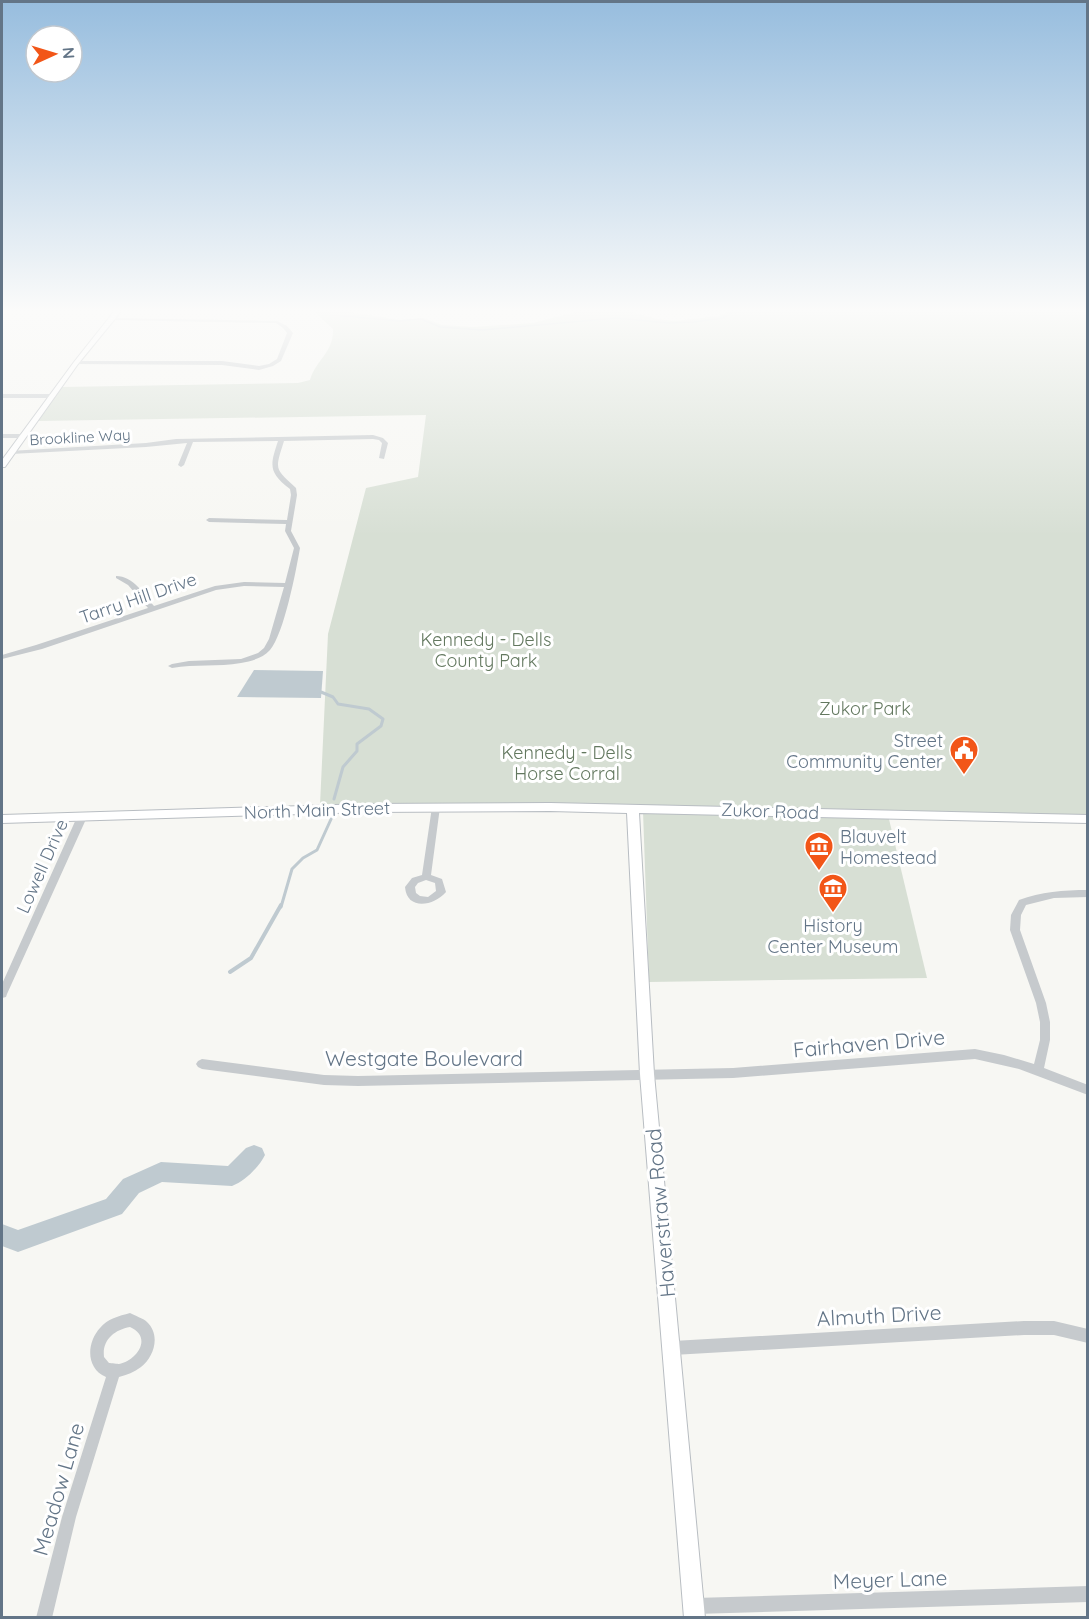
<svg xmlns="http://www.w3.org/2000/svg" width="1089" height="1619" font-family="Quicksand,sans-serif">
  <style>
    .green { fill: #d7dfd4 }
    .water { fill: #bfcad0 }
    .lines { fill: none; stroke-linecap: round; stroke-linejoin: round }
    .stream-far2 { stroke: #bfcad0; stroke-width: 1.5 }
    .stream-far1 { stroke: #bfcad0; stroke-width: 3 }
    .stream { stroke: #bfcad0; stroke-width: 4 }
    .river { fill: #bfcad0; fill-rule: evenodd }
    .secondary-casing { stroke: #b8bdc2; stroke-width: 2 }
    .street { fill: #c6cacd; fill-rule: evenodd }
    .secondary { fill: #fff; fill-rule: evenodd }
    .labels { text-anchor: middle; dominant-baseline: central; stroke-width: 6; stroke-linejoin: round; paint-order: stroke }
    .far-street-label { font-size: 15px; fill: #637587; stroke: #fff }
    .street-label { font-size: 18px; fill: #637587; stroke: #fff }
    .park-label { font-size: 18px; fill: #63785f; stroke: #fff }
    .poi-label { font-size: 18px; fill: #637587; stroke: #fff; text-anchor: end }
    .near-street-label { font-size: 21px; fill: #637587; stroke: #fff }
  </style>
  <rect width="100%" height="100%" fill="#f7f7f3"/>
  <!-- green -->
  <g class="green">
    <path d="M 311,309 L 333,309 L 400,320 L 423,318 L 442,325 L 473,327 L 533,323 L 587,309 L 622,309 L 657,319 L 675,321 L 719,316 L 732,309 L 1087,309 L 1087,816 L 653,807 L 320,805 L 328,634 L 366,488 L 418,477 L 426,415 L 37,421 L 62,387 L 298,383 L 310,380 C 316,360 334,352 333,329 Z"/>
    <polygon points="643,811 888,815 927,978 649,982"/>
  </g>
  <!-- water -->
  <polygon class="water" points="254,670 323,671 321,698 237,697"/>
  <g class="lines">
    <!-- stream-far2 -->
    <polyline class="stream-far2" points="321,309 322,314 399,321 421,319 440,327 482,330 616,318 669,323 694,322 723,318 738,309"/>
    <!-- stream-far1 -->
    <g class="stream-far1">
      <polyline points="321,692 333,697 338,704 369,709 383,719 381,726 357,744 357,751 343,767 334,799"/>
      <polyline points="281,907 292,869 303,858 317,850 332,817"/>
    </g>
    <!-- stream -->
    <polyline class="stream" points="230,972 251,958 281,905"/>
    <!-- river -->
    <path class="river" d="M 254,1145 L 262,1148 L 265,1155 C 259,1167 245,1181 232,1186 L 162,1182 L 139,1193 L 122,1214 L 18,1252 L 2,1246 L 2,1224 L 18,1230 L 106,1199 L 123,1179 L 161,1162 L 228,1166 L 246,1148 Z"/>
    <!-- secondary casing -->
    <g class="secondary-casing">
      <g id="secondary">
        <polygon points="116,309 123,309 78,364 5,467 2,467 2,460 74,362"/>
        <polygon points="550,803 1088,815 1088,823 639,813 654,1074 705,1618 684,1618 640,1074 627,813 550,811 368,812 2,823 2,815 368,804"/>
      </g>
    </g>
    <!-- street -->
    <g class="street">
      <polygon points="113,318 277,321 287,326 293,333 281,361 273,366 259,370 222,365 74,364 73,363 76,361 222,361 259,366 269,364 277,359 287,333 283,328 276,323 111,320 111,319"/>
      <polygon points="2,394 53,394 56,396 53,398 2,398"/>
      <polygon points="2,434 24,434 27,436 24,438 2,438"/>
      <path d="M 373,435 L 383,438 L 388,443 L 384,459 L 379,458 L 382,443 L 379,440 L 373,439 L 284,441 C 275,470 274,468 296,488 L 297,495 L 291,531 L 300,548 C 296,571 284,634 270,650 C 263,658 252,661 241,663 C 218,667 195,664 172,668 L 168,666 L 172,664 L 189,661 L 241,659 L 258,653 L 264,648 L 269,639 L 284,587 L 244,586 L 216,590 L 42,649 L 2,659 L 2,655 L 36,645 L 148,608 L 128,585 L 116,578 L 116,576 C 133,576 144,594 154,606 L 215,586 L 244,582 L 285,583 L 294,548 L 285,531 L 286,524 L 209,522 L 206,520 L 209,518 L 287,520 L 291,495 L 290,489 C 268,472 270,465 278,441 L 193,442 L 184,465 L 181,467 L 178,465 L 187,443 L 146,447 L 11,454 L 8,452 L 9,451 L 146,443 L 176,439 Z"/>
      <path d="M 436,804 L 440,807 L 431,875 L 442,879 L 446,892 C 434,906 407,911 405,887 L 412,878 L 422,875 L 432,807 ZM 426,880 L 435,883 L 436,891 L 428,897 L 420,896 L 416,893 L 415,887 L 418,883 Z"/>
      <polygon points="82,814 87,817 7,994 6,997 2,998 2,984 77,817"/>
      <path d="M 1088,890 L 1088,897 L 1054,898 L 1026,905 L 1021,915 L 1020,930 L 1046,1003 L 1050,1022 L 1050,1040 L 1044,1068 L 1088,1085 L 1088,1095 L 1019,1069 L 975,1059 L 733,1078 L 358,1086 L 324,1085 L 202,1069 L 198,1067 L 196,1064 L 198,1061 L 202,1059 L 324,1075 L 358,1076 L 733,1068 L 975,1049 L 1004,1055 L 1034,1064 L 1040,1040 L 1040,1022 L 1036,1003 L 1010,930 L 1011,915 L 1019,900 C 1041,892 1063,890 1088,890 Z"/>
      <path d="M 130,1313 C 135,1316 143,1318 147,1322 C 161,1335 154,1357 141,1367 C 134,1372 127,1375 119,1377 L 76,1517 L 52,1618 L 36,1618 L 62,1517 L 106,1377 C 85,1368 87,1342 100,1328 C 107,1319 119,1316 130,1313 ZM 130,1327 C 153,1337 137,1361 119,1364 C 118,1364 111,1363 109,1363 L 104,1357 C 102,1340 114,1330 130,1327 Z"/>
      <polygon points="1024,1321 1054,1321 1088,1329 1088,1343 1054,1335 1024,1335 673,1355 668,1353 666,1348 668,1343 673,1341"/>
      <polygon points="1088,1586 1088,1602 695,1614 689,1612 687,1606 689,1600 695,1598"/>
    </g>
    <!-- secondary -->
    <use href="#secondary" class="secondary"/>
  </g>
  <!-- sky -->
  <linearGradient id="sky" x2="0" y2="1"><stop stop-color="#97bdde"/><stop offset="0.58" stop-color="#fbfbfa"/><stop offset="1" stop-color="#fbfbfa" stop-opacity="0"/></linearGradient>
  <rect width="1089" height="536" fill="url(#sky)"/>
  <!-- icons -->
  <defs>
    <g id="civic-pin" transform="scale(1.5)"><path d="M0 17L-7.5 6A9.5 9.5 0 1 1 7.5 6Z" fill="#f25618" stroke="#fff"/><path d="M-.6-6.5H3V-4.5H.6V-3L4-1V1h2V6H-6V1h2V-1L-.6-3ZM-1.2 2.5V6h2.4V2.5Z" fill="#fff"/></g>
    <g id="museum-pin" transform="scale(1.5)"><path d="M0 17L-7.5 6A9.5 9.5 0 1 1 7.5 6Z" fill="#f25618" stroke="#fff"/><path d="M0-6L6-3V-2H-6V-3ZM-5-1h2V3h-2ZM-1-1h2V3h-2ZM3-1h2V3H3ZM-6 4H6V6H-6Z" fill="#fff"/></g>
  </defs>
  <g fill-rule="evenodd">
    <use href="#civic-pin" x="964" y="750"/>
    <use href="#museum-pin" x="819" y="846"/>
    <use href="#museum-pin" x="833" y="888"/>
  </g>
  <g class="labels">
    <!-- far-street labels -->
    <g class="far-street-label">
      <text transform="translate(80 437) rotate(-3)">Brookline Way</text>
    </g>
    <!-- street labels -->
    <g class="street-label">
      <text transform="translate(138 598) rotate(-19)">Tarry Hill Drive</text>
      <text transform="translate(317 810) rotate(-2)">North Main Street</text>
      <text transform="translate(770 811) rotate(2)">Zukor Road</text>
      <text transform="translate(42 866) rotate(-66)">Lowell Drive</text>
    </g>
    <!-- park labels -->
    <g class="park-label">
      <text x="486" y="639">Kennedy - Dells<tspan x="486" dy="21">County Park</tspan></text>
      <text x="865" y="708">Zukor Park</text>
      <text x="567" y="752">Kennedy - Dells<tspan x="567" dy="21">Horse Corral</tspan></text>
    </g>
    <!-- poi labels -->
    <g class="poi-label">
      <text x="943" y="740">Street<tspan x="943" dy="21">Community Center</tspan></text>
      <text x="840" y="836" text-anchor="start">Blauvelt<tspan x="840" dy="21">Homestead</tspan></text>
      <text x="833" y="925" text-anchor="middle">History<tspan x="833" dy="21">Center Museum</tspan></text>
    </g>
    <!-- near-street labels -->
    <g class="near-street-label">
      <text transform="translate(869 1043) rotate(-5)">Fairhaven Drive</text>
      <text x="424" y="1058">Westgate Boulevard</text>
      <text transform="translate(660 1213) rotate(-95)">Haverstraw Road</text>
      <text transform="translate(879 1315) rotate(-3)">Almuth Drive</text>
      <text transform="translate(58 1489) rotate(-74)">Meadow Lane</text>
      <text transform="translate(890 1579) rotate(-2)">Meyer Lane</text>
    </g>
  </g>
  <!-- border -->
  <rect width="1089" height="1619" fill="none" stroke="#637587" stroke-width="6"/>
  <!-- north arrow -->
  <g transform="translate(54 54) rotate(86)"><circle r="28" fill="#ffffff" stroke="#c1c8cf" stroke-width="1.5"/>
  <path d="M0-4.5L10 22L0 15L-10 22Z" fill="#f25618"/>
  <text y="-9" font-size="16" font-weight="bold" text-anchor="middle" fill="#637587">N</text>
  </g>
</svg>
